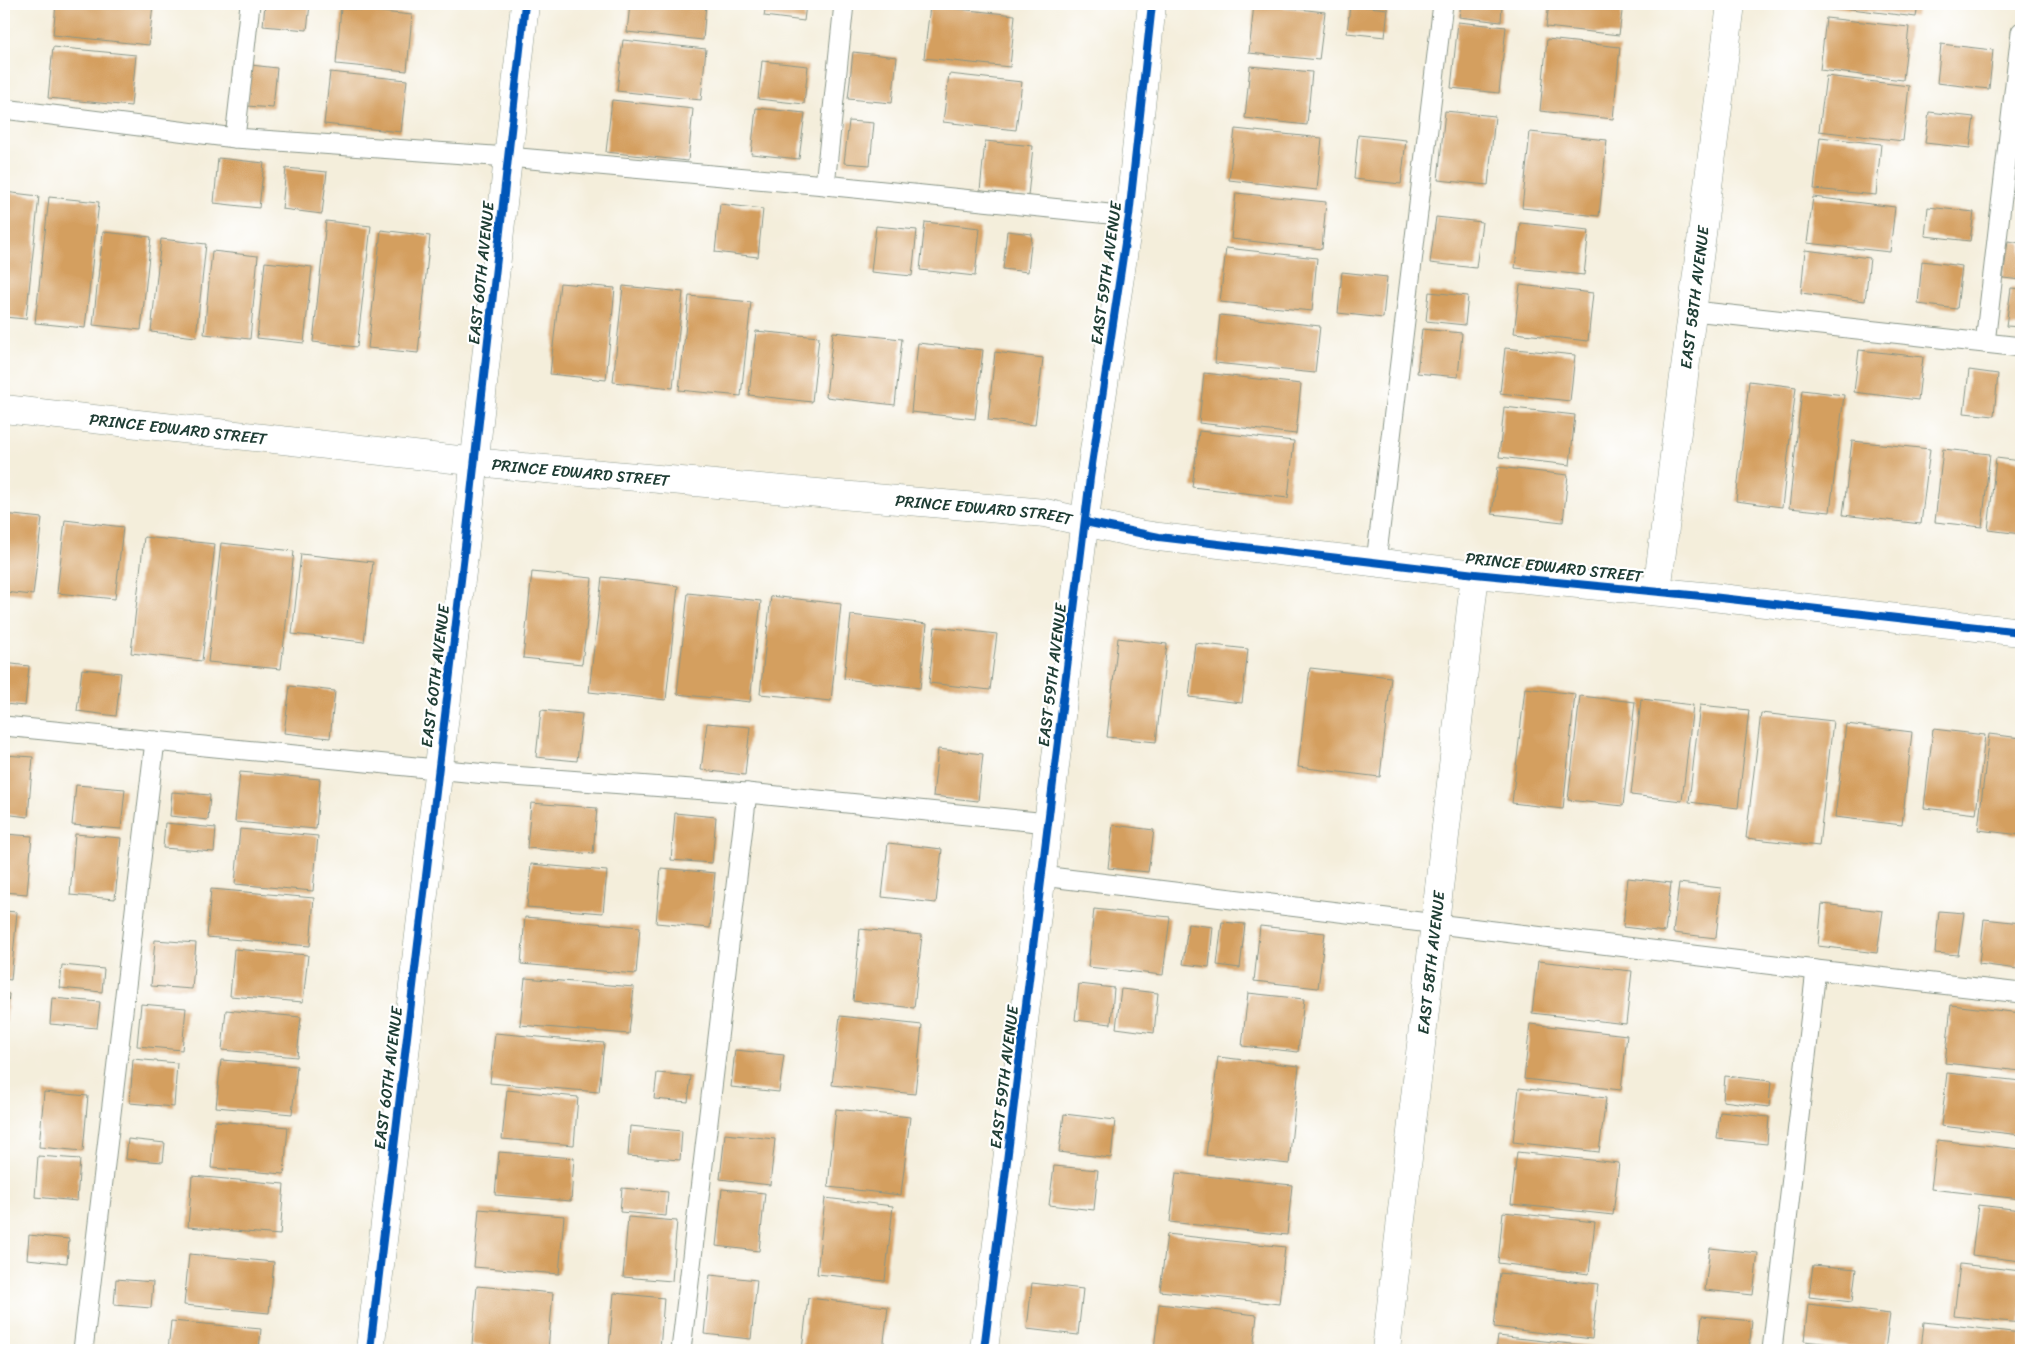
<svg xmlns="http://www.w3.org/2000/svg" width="2025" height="1354" font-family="Sriracha,sans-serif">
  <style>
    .building { fill: #d49f5e }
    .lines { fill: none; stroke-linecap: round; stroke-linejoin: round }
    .lane-casing { stroke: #8a9688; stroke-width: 21 }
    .street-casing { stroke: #8a9688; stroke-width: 29 }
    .lane { stroke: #fff; stroke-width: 19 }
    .street { stroke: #fff; stroke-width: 28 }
    .cycleway-casing { stroke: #fff; stroke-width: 11 }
    .cycleway { stroke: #0057b8; stroke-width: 8 }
    .labels { text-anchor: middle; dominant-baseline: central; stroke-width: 4.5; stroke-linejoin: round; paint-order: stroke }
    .street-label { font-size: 16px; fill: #1f3d34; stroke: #fff }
  </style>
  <rect width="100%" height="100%" fill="#fff"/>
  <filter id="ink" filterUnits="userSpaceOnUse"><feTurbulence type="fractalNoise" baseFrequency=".02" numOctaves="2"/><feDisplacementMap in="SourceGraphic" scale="10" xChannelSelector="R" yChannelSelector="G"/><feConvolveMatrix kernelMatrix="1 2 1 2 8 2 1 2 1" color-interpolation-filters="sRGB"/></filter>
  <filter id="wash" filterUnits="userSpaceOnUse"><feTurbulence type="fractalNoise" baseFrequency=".0096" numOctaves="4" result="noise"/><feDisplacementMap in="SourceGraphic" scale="20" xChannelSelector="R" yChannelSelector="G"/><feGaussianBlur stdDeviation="1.12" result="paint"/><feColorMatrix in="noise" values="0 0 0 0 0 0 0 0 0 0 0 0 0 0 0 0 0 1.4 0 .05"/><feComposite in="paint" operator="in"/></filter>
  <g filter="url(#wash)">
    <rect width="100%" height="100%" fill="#f4eedb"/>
    <g id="blocks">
      <!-- building -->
      <g class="building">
        <polygon points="56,4 153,4 149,45 53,35"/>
        <polygon points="265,4 310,5 307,30 263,26"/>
        <polygon points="630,4 706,4 703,40 627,32"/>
        <polygon points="766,4 806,4 804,21 764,16"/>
        <polygon points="1254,4 1325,12 1319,60 1249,53"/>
        <polygon points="1461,4 1502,4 1501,22 1459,17"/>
        <polygon points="1549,4 1623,4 1619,35 1546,27"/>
        <polygon points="1827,4 1918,4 1916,17 1827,6"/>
        <polygon points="1350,5 1388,9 1385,37 1347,33"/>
        <polygon points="930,6 1015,15 1010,67 924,58"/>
        <polygon points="341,8 412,15 407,71 336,64"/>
        <polygon points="1826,18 1909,27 1903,80 1820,70"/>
        <polygon points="1458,22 1506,27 1499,93 1451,88"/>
        <polygon points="1547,39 1620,47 1613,119 1540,111"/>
        <polygon points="623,40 706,49 701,100 617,91"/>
        <polygon points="1941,44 1993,50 1989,89 1937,83"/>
        <polygon points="53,47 136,55 131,106 48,98"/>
        <polygon points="853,52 897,57 892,103 848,99"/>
        <polygon points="762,61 808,66 804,104 758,99"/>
        <polygon points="251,65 277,68 273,108 247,106"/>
        <polygon points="1250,66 1312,72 1307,125 1245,118"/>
        <polygon points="330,72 407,80 401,132 324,124"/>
        <polygon points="949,74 1022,82 1016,130 943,122"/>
        <polygon points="1826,76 1909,86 1903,141 1819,131"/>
        <polygon points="612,100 693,109 688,161 606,152"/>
        <polygon points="756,108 805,113 799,159 751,154"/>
        <polygon points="1445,111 1495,116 1488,185 1438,180"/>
        <polygon points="1929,112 1974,117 1970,148 1925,143"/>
        <polygon points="849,121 874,123 870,165 844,163"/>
        <polygon points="1235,129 1322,138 1317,190 1229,180"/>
        <polygon points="1530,132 1607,140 1599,216 1522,208"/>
        <polygon points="1358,135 1406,140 1401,184 1354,179"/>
        <polygon points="1820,137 1881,144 1876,195 1814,189"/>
        <polygon points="985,141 1033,146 1028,196 980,191"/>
        <polygon points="218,158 264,163 259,208 214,203"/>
        <polygon points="286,168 327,172 322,214 282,209"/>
        <polygon points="4,192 39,196 26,319 4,317"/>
        <polygon points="1236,193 1326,202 1322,249 1231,239"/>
        <polygon points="49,197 99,202 85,328 35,323"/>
        <polygon points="1813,197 1895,207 1890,252 1807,243"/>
        <polygon points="720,204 763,209 758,257 715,252"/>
        <polygon points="1928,207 1974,212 1970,241 1925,236"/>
        <polygon points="1436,217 1482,222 1476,268 1430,263"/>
        <polygon points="326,221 371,226 357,347 313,342"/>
        <polygon points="925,222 980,228 975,276 920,270"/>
        <polygon points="1520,223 1589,230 1584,275 1515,268"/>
        <polygon points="876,226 917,230 912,276 871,272"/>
        <polygon points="381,230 430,236 418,353 368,348"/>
        <polygon points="1007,231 1032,234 1028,272 1003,269"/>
        <polygon points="103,232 151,237 141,330 93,325"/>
        <polygon points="161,239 206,244 196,337 151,332"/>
        <polygon points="2008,241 2021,243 2021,280 2003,278"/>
        <polygon points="1226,248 1317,258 1312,311 1220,302"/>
        <polygon points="1805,250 1870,258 1865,301 1801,293"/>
        <polygon points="212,251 258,256 250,339 204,334"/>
        <polygon points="1922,261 1962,266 1957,309 1918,304"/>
        <polygon points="265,262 312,267 304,343 257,338"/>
        <polygon points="1342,272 1387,277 1383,318 1338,313"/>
        <polygon points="560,283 615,288 606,380 550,374"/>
        <polygon points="1520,285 1593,293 1588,341 1514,333"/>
        <polygon points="623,286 683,292 673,388 613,382"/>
        <polygon points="2011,288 2021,289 2021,327 2006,326"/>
        <polygon points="1429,292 1468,296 1465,325 1426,321"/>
        <polygon points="689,296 751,302 741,396 679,390"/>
        <polygon points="1220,315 1320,326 1315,373 1215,363"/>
        <polygon points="1422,329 1462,333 1458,377 1417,373"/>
        <polygon points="756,331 819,337 812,402 749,395"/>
        <polygon points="833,332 902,339 895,405 826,397"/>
        <polygon points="918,343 983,350 975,419 911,412"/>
        <polygon points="1505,348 1575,355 1570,401 1500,393"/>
        <polygon points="1859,350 1923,357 1918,400 1854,392"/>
        <polygon points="995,352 1043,358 1035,425 988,420"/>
        <polygon points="1969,370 1998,374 1994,416 1964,413"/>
        <polygon points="1204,373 1301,384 1296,434 1199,423"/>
        <polygon points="1749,381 1796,387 1782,507 1736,501"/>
        <polygon points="1802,390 1844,395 1830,512 1789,508"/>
        <polygon points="1504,407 1575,415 1570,465 1499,457"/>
        <polygon points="1199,431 1294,441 1288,498 1192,487"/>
        <polygon points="1852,441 1930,449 1921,524 1843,515"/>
        <polygon points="1943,449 1990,454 1982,527 1935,522"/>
        <polygon points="1996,458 2021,461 2021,534 1988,530"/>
        <polygon points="1498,467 1568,475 1563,522 1492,514"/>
        <polygon points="4,514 42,518 33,595 4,592"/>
        <polygon points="65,520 123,527 115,599 57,593"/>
        <polygon points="144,537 215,544 202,661 131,653"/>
        <polygon points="221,543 294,551 281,669 208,662"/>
        <polygon points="301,554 373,562 364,642 292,634"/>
        <polygon points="532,572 592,578 582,664 523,658"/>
        <polygon points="602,577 678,586 666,700 589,692"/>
        <polygon points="688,593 761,601 750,702 677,694"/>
        <polygon points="771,596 841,604 831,701 760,694"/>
        <polygon points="851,615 927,624 920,688 844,679"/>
        <polygon points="935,627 997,634 990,690 929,683"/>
        <polygon points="1118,638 1167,644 1156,742 1107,737"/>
        <polygon points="1195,643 1248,649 1242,703 1189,697"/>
        <polygon points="4,663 29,666 25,706 4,704"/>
        <polygon points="1310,668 1391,677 1380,777 1298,767"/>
        <polygon points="82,669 121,673 116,716 77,711"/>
        <polygon points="290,686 335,691 330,738 284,733"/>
        <polygon points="1525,688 1575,694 1563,809 1512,803"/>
        <polygon points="1580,696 1635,702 1623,806 1568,800"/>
        <polygon points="1641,699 1693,705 1682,801 1631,795"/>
        <polygon points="1700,705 1749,710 1738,808 1689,802"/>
        <polygon points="541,710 582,714 577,761 536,757"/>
        <polygon points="1761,713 1833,721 1819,846 1746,838"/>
        <polygon points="707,723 750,727 745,775 701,770"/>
        <polygon points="1846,724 1912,732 1902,825 1835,817"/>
        <polygon points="1933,729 1985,735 1976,814 1924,808"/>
        <polygon points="1989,734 2021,738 2021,835 1978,830"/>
        <polygon points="938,749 983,754 978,801 933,796"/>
        <polygon points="4,755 33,757 28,817 4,814"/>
        <polygon points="240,772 320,779 316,829 235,822"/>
        <polygon points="76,785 125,789 121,829 72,825"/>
        <polygon points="172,792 210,795 208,820 170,816"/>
        <polygon points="531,803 597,808 593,854 527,848"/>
        <polygon points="675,813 716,817 712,863 671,860"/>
        <polygon points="165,823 216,828 214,852 163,848"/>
        <polygon points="1113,825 1154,830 1148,872 1108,868"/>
        <polygon points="240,829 318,836 313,891 235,884"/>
        <polygon points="4,834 32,836 27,894 4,892"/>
        <polygon points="75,834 121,838 115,899 70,895"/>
        <polygon points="888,843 942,849 936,903 882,897"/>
        <polygon points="531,864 607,871 603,913 527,907"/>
        <polygon points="661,868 715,873 710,928 656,923"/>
        <polygon points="1628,878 1671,883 1665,932 1623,927"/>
        <polygon points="1679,883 1721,888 1716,938 1673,933"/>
        <polygon points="211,889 314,898 310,946 207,937"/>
        <polygon points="1822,904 1883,911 1877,953 1818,946"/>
        <polygon points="1094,909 1170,917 1163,975 1088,967"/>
        <polygon points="4,911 17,912 11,980 4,979"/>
        <polygon points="1939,911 1964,913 1958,955 1935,953"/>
        <polygon points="525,917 640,927 636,974 521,964"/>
        <polygon points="1984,919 2021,923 2018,969 1979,964"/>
        <polygon points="1222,922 1245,924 1240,968 1217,965"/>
        <polygon points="1188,924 1213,927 1209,967 1183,964"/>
        <polygon points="1260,926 1325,933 1318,988 1254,981"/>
        <polygon points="860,929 922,935 914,1008 853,1001"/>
        <polygon points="155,940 196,943 192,989 151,986"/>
        <polygon points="234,949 308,955 303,1002 230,996"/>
        <polygon points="1538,961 1632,971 1626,1024 1532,1013"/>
        <polygon points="62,965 104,969 102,992 60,988"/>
        <polygon points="525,978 634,987 629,1034 520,1025"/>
        <polygon points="1079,984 1114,988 1111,1024 1075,1020"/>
        <polygon points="1121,989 1158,993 1154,1033 1116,1028"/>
        <polygon points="4,993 9,994 5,1036 4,1036"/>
        <polygon points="1248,993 1304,999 1298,1052 1242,1046"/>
        <polygon points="52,998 100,1002 97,1028 50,1024"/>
        <polygon points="141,1004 186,1008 182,1050 137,1046"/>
        <polygon points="1951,1005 2021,1013 2021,1071 1945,1063"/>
        <polygon points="226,1010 301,1017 297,1057 222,1050"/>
        <polygon points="840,1016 922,1025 915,1094 832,1085"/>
        <polygon points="1530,1024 1627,1035 1621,1090 1524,1079"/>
        <polygon points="495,1033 604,1043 599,1092 490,1083"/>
        <polygon points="735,1050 784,1055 779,1092 731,1087"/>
        <polygon points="1218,1057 1299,1066 1289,1164 1206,1155"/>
        <polygon points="133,1059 177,1063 174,1107 130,1103"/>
        <polygon points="221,1060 297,1066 292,1114 216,1107"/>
        <polygon points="657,1073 691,1076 688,1102 654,1099"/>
        <polygon points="1947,1073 2021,1081 2021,1135 1941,1126"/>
        <polygon points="1725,1076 1771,1081 1769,1107 1723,1101"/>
        <polygon points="1519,1088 1606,1098 1599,1152 1513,1142"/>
        <polygon points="507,1090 578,1097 574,1145 502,1139"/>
        <polygon points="44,1092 88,1096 83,1151 39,1147"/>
        <polygon points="836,1109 910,1117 901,1195 828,1187"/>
        <polygon points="1720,1112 1769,1117 1767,1144 1717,1139"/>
        <polygon points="1064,1114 1115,1120 1111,1158 1059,1152"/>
        <polygon points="215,1121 288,1127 284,1174 211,1168"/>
        <polygon points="630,1126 682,1131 680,1160 628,1156"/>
        <polygon points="725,1134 775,1139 770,1185 720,1179"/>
        <polygon points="128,1139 165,1143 163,1162 126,1159"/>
        <polygon points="1937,1140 2021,1149 2021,1199 1931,1189"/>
        <polygon points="499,1152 574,1158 571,1201 495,1195"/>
        <polygon points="1517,1152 1619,1163 1613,1215 1511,1204"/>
        <polygon points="38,1156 80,1159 77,1201 35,1197"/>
        <polygon points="1054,1166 1098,1170 1094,1210 1049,1205"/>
        <polygon points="1176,1173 1292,1185 1287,1235 1170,1222"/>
        <polygon points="192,1176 284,1184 280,1235 188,1227"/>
        <polygon points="622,1188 668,1192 666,1216 620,1212"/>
        <polygon points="722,1189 765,1193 759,1251 716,1246"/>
        <polygon points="825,1198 893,1206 885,1281 817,1274"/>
        <polygon points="1978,1205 2021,1210 2021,1261 1972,1255"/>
        <polygon points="479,1209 564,1216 559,1274 474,1267"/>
        <polygon points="1503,1212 1595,1222 1589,1274 1498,1263"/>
        <polygon points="628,1217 677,1221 672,1281 623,1277"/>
        <polygon points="1167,1234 1285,1247 1279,1304 1160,1291"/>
        <polygon points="29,1235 69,1239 67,1263 27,1259"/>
        <polygon points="1710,1248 1758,1253 1753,1295 1705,1290"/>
        <polygon points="189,1254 274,1262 269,1313 184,1305"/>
        <polygon points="1960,1264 2021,1271 2021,1323 1954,1316"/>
        <polygon points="1813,1265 1856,1269 1852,1302 1809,1297"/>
        <polygon points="1500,1273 1598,1284 1592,1339 1494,1327"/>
        <polygon points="710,1275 757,1280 751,1339 704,1334"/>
        <polygon points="116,1279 153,1282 151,1308 114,1305"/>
        <polygon points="1032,1283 1083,1289 1078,1335 1027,1329"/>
        <polygon points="477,1286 553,1293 548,1350 472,1345"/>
        <polygon points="614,1293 664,1298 660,1350 609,1348"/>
        <polygon points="808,1298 888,1307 883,1350 802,1350"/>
        <polygon points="1159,1304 1257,1315 1253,1350 1154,1350"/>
        <polygon points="1808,1304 1890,1314 1885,1350 1804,1341"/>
        <polygon points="1702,1316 1752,1321 1749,1350 1698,1350"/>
        <polygon points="171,1321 261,1329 259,1350 168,1350"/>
        <polygon points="1924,1322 2021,1333 2021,1350 1921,1350"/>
        <polygon points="1498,1336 1608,1348 1607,1350 1496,1350"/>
      </g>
    </g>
  </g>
  <g filter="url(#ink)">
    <use href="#blocks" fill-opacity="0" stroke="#8a9688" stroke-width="1"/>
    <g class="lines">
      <!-- lane casing -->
      <g class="lane-casing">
        <g id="lane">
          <polyline points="4,109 235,138 508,157 825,185 1129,216"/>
          <polyline points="235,138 250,4"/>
          <polyline points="825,185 844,4"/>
          <polyline points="1694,311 2021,347"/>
          <polyline points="1985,343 2021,32"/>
          <polyline points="1376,562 1443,4"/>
          <polyline points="4,726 486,774 747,793 1048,823"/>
          <polyline points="1042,876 1816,970 2021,993"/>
          <polyline points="83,1350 155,741"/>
          <polyline points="681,1350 747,793"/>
          <polyline points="1772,1350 1816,970"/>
        </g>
      </g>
      <!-- street casing -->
      <g class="street-casing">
        <g id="street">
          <path id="s1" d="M 4,409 L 523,467 L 1045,513 L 1139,534 L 1159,537 L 1475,574 L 1712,597 L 2021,632"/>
          <path id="s2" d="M 1657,591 L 1731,4"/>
          <polyline points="370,1350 468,521 525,4"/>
          <polyline points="984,1350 1090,478 1129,216 1152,4"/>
          <path id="s3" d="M 1386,1350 L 1475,574"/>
        </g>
      </g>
      <!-- lane -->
      <use href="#lane" class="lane"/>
      <!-- street -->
      <use href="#street" class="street"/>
      <!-- cycleway casing -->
      <g class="cycleway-casing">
        <g id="cycleway">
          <polyline points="1085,522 1159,537 1475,574 1712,597 2021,632"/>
          <polyline points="370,1350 468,521 525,4"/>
          <polyline points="984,1350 1090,478 1129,216 1152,4"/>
        </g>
      </g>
      <!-- cycleway -->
      <use href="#cycleway" class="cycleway"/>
    </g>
  </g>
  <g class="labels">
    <!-- street labels -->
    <g class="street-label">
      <text transform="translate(481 273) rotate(-84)">EAST 60TH AVENUE</text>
      <text transform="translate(1106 273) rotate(-82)">EAST 59TH AVENUE</text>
      <text stroke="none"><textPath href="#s2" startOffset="296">EAST 58TH AVENUE</textPath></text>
      <text stroke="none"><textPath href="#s1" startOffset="175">PRINCE EDWARD STREET</textPath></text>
      <text stroke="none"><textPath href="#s1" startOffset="580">PRINCE EDWARD STREET</textPath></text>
      <text stroke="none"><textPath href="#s1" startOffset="985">PRINCE EDWARD STREET</textPath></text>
      <text transform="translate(1554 567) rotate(6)">PRINCE EDWARD STREET</text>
      <text transform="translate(1052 675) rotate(-83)">EAST 59TH AVENUE</text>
      <text transform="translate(435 676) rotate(-83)">EAST 60TH AVENUE</text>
      <text stroke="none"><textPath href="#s3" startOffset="390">EAST 58TH AVENUE</textPath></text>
      <text transform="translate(1004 1077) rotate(-83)">EAST 59TH AVENUE</text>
      <text transform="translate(388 1078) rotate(-83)">EAST 60TH AVENUE</text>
    </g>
  </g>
  <!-- margin -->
  <rect width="2025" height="1354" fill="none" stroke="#fff" stroke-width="20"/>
</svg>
